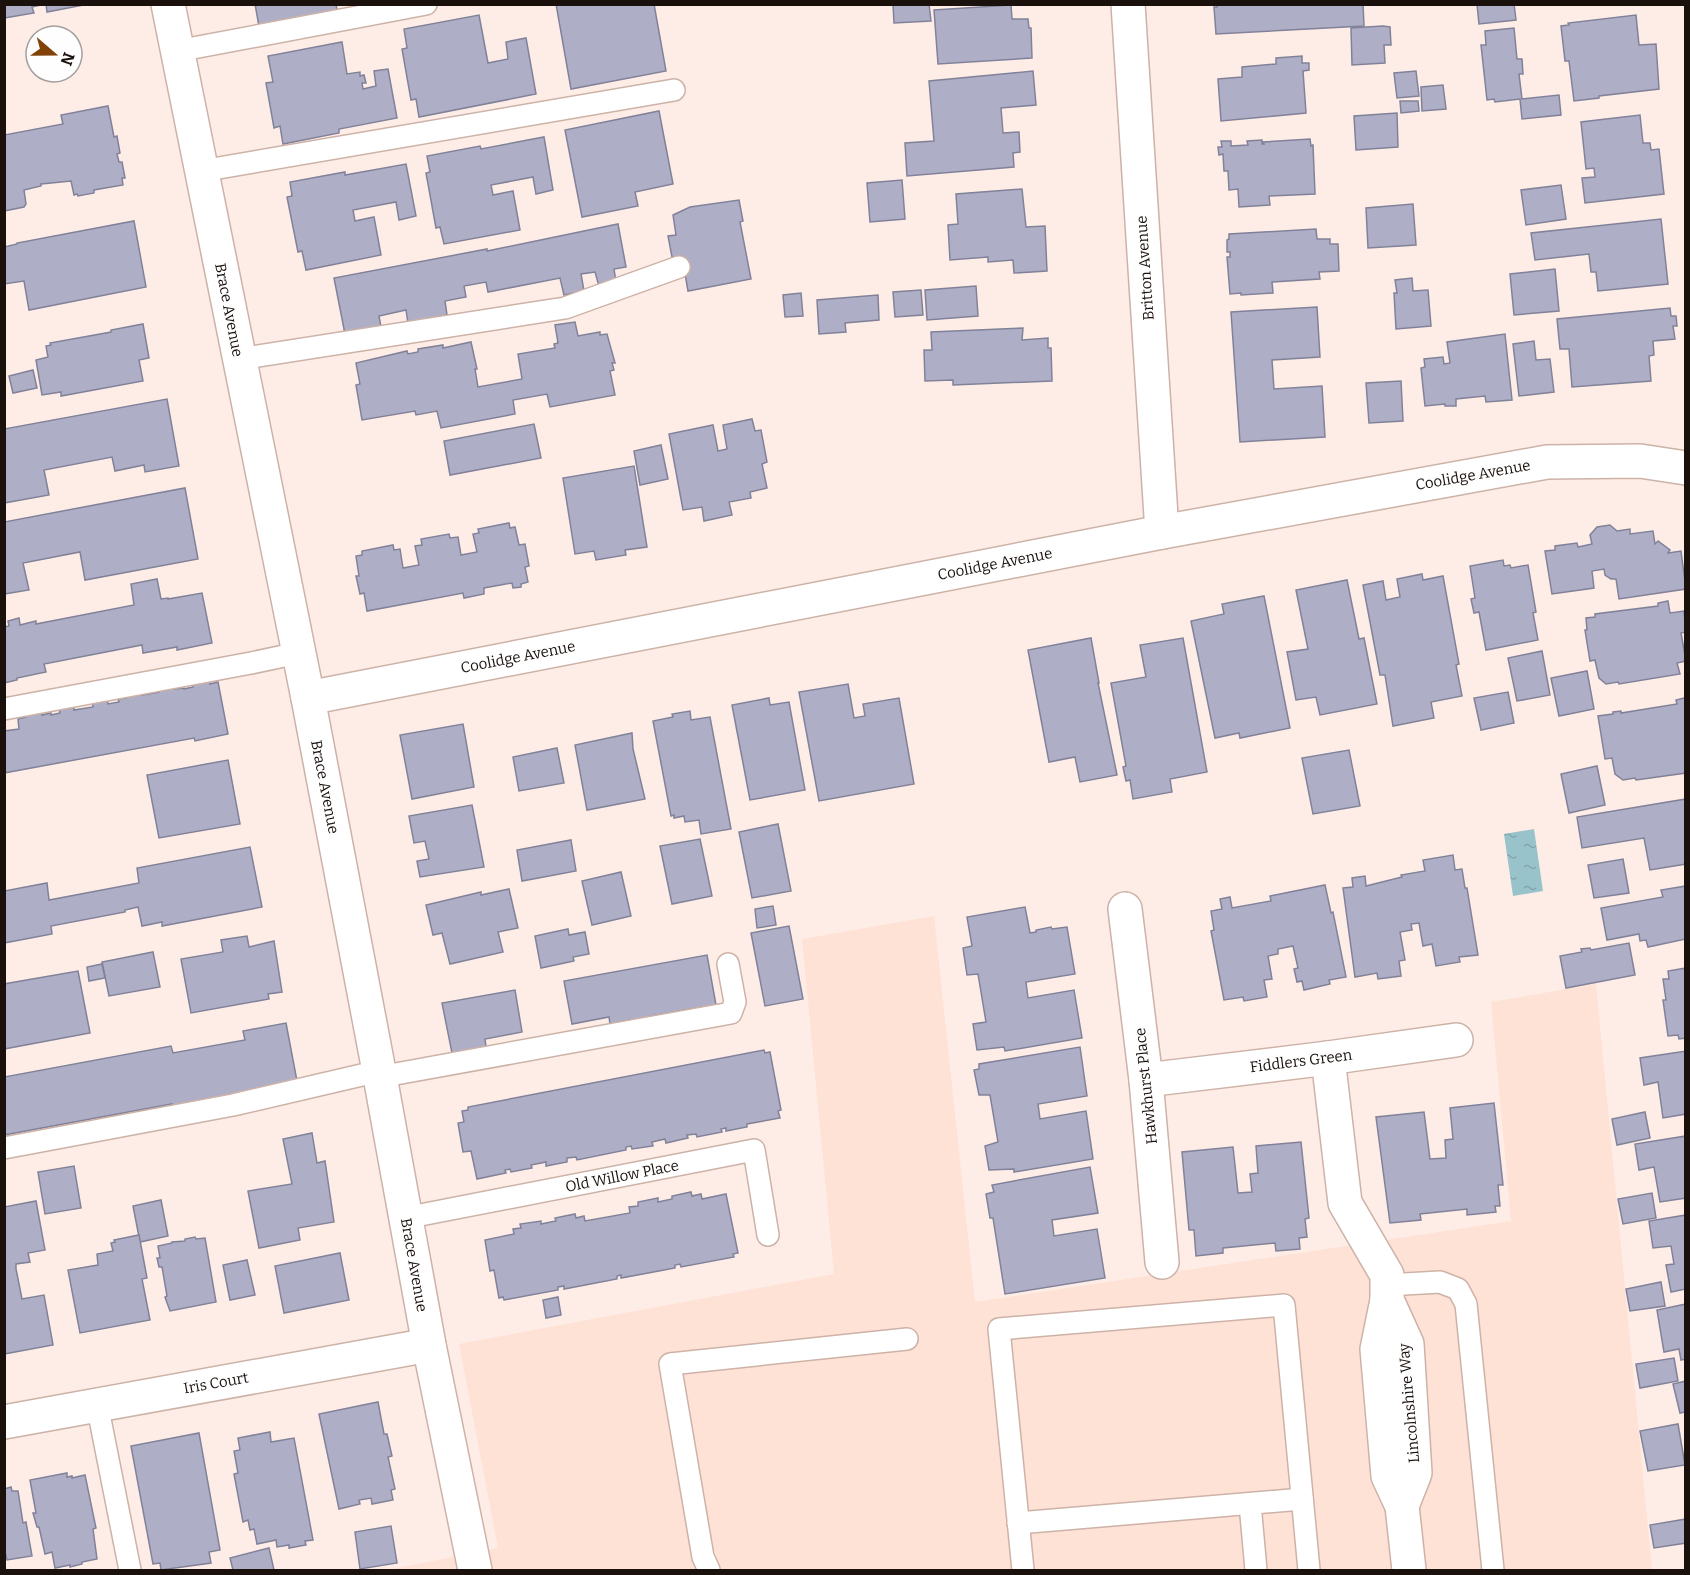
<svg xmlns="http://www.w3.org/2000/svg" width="1690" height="1575" font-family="Bitter,serif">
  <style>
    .built { fill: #ffe2d6 }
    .water { fill: url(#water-ripples) }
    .building { fill: #aeafc7; stroke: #818299; stroke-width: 1.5 }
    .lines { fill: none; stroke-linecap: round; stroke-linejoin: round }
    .lane-casing { stroke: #cdb2a7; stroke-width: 24 }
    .street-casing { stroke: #cdb2a7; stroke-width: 36 }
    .lane { stroke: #fff; stroke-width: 21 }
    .street { stroke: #fff; stroke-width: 33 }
    .labels { text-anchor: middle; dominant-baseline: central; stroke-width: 5; stroke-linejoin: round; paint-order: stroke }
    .street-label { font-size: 15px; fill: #1a110d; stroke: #fefefe }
  </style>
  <defs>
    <pattern id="water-ripples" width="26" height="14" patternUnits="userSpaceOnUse" patternTransform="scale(1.5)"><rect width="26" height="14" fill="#98c3ca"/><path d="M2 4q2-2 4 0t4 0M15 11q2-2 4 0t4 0" fill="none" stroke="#82a6ac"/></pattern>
  </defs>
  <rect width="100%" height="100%" fill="#feede6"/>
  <!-- built -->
  <polygon class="built" points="934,916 975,1302 1511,1221 1491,1002 1596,984 1652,1570 387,1570 498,1548 459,1344 834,1274 802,939"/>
  <!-- water -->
  <polygon class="water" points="1534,829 1543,891 1513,896 1504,834"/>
  <!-- building -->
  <g class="building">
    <polygon points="4,4 45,4 32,7 34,13 4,18"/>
    <polygon points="46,4 84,4 84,5 47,12"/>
    <polygon points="255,4 336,4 338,17 260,32"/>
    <polygon points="556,4 654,4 666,71 571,89"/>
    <polygon points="893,4 929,4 931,21 894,23"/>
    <polygon points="1217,4 1363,4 1364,26 1216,34 1214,7 1217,7"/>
    <polygon points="1477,4 1514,4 1516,20 1479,24"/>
    <polygon points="1011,5 1012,19 1028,19 1029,28 1031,28 1032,58 938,64 934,10"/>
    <polygon points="479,15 488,63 508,59 506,42 526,38 536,94 419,117 416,99 411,100 402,49 407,48 404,29"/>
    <polygon points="1636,15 1639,45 1656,44 1659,89 1599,96 1599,98 1574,101 1569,61 1565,61 1561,26 1569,25 1568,23"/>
    <polygon points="1383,26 1390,27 1391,45 1384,45 1385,63 1352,65 1351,28"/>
    <polygon points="1514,28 1517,59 1522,59 1523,74 1519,74 1522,99 1559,95 1561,115 1522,119 1520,99 1495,102 1494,99 1487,100 1481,45 1486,45 1485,31"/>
    <polygon points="342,42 347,74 360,72 360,76 364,75 366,83 362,83 363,89 376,86 374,71 388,69 397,118 339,129 339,133 283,144 280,126 274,128 266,83 273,82 268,56"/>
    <polygon points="1302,56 1302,63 1309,63 1309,70 1303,71 1306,113 1221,121 1218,79 1242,77 1242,67 1276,64 1276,58"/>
    <polygon points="1033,71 1036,105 1001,108 1003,133 1019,132 1020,152 1013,153 1014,167 907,176 905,143 934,141 929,81"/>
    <polygon points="1416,71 1419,96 1397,98 1394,73"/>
    <polygon points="1443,85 1446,109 1422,111 1421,87"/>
    <polygon points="1400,101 1418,101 1419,111 1401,113"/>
    <polygon points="108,106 114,137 117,136 120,153 117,154 119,162 122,162 125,178 122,178 123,185 94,190 94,193 78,196 77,194 74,195 71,181 41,184 41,186 24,190 26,204 24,207 4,211 4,135 63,124 61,115"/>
    <polygon points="659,111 673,184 635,192 638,206 582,217 565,130"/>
    <polygon points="1397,113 1398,147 1356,150 1354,116"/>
    <polygon points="1640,115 1643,143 1650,143 1651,150 1659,149 1664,194 1585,203 1582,178 1595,177 1594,168 1586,169 1581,122"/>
    <polygon points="544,137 553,190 536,194 533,177 491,185 493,195 513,191 520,230 444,244 440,227 436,228 426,173 430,172 427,156 480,146 481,149"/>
    <polygon points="1310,139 1311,146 1313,145 1315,194 1269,196 1270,205 1239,207 1238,189 1229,190 1228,171 1224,171 1223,154 1219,155 1218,147 1222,147 1221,141 1231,141 1231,146 1248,145 1247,141 1262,140 1262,144 1264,144 1263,142"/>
    <polygon points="406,164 416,216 399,220 396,202 353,210 355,221 374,217 381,255 306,270 302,251 298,252 287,197 292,196 290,182 345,172 345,175"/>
    <polygon points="902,180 905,219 870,222 867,183"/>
    <polygon points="1561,185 1566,219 1526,225 1521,190"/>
    <polygon points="1022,189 1026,227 1045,226 1047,271 1014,273 1013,260 988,262 988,257 950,260 948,225 958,224 956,194"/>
    <polygon points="739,200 743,221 740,222 751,279 688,291 682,256 672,257 668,236 676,235 673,215 690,207"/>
    <polygon points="1413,204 1416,245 1368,248 1366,208"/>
    <polygon points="1661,219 1668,284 1598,291 1596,272 1591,272 1589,254 1535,260 1531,233"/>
    <polygon points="134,221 146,287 29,310 24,281 4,284 4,247 17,244 17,243"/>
    <polygon points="618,224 626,267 614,269 616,282 599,286 595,272 581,274 584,291 564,295 560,278 488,292 486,282 464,286 466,297 445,301 447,315 408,323 406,310 379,316 381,327 345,334 334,278 487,249 487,251"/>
    <polygon points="1316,229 1317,239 1330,239 1330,244 1338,244 1339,271 1319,272 1320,279 1272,282 1273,293 1241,295 1241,293 1230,294 1227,257 1230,257 1230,252 1227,252 1227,240 1229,239 1229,234"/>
    <polygon points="1555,269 1559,311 1514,315 1510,274"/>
    <polygon points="1412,278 1413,291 1428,290 1431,326 1396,329 1394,293 1397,293 1395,280"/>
    <polygon points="976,286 978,316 927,320 925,290"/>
    <polygon points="921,290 923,315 895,317 893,292"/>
    <polygon points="801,293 803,316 785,317 783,295"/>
    <polygon points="878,295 879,320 845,323 846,332 819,334 817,300"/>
    <polygon points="1317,307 1320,357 1272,360 1274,389 1322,386 1325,437 1240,442 1231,312"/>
    <polygon points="1670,308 1671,316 1676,316 1677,326 1673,326 1675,339 1653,341 1654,355 1649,356 1651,381 1572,387 1569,349 1560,349 1557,319"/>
    <polygon points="575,322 578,336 600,332 600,335 607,334 615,363 612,363 614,370 610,371 615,395 550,407 547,394 513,400 515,414 441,428 437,411 416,415 415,411 362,420 356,385 360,384 356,363 407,351 408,354 418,352 418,349 443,345 443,348 471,342 477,369 475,369 478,387 522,379 518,354 555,348 554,344 558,343 555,325"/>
    <polygon points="143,324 149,358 139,360 143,381 61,396 61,392 42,395 36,360 48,357 46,346 51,345 50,343 111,332 111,330"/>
    <polygon points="1023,328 1022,340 1048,338 1048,348 1051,348 1052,381 953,385 953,380 925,381 924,350 932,350 931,332"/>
    <polygon points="1505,334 1512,400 1486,402 1485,396 1456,399 1456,406 1445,406 1445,404 1425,406 1421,368 1425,367 1424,359 1443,357 1444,364 1450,363 1447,342"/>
    <polygon points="1534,341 1536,360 1550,359 1554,392 1519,396 1513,344"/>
    <polygon points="33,370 37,388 13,393 9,376"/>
    <polygon points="1401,381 1403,421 1369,423 1366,383"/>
    <polygon points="167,399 179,466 145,472 144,465 115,471 112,457 44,470 49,495 4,503 4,429"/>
    <polygon points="752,419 755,431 761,430 767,462 762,464 767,488 750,492 751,498 729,502 732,515 704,521 702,507 683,510 669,434 713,425 718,451 727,449 723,425"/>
    <polygon points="534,424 541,458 450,475 444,441"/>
    <polygon points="661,445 668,479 640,485 634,451"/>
    <polygon points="634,466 647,547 625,550 626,555 596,560 594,551 575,554 563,478"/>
    <polygon points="185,488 198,559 85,580 80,552 23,563 29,590 4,594 4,522"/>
    <polygon points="509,523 510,528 515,527 519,545 525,544 529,566 525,567 528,582 521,584 521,587 513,588 512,583 484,588 484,594 464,598 463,593 367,611 364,593 360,594 356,576 359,576 356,556 362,555 362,551 393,545 394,550 400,549 403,568 419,565 415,546 422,545 421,539 449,534 450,538 458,537 461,555 477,552 473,534 479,533 478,529"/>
    <polygon points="1610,525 1617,531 1630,529 1630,534 1653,531 1655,544 1658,541 1670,550 1668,553 1681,551 1686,589 1619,599 1616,579 1611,579 1605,575 1604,569 1592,571 1594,588 1552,594 1545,551 1555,550 1555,546 1577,543 1578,547 1592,544 1590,535 1597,527"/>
    <polygon points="1503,560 1504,566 1510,565 1511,568 1528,565 1536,612 1533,613 1538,640 1486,650 1479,612 1474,613 1471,599 1475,598 1470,566"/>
    <polygon points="1422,574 1423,580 1443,576 1459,664 1456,665 1462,696 1431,702 1434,718 1393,726 1385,675 1380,675 1363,585 1383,581 1386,600 1400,597 1397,579"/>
    <polygon points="157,579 161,599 168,598 168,599 202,593 212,643 177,650 177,647 143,653 142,645 44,664 46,672 17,678 17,680 4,683 4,627 9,626 8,621 19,618 20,625 36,621 36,624 134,605 131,584"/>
    <polygon points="1347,580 1359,639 1364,638 1377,704 1320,715 1316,697 1296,700 1287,652 1308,649 1296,590"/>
    <polygon points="1264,596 1290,728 1240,738 1239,733 1215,738 1191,621 1224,614 1222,604"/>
    <polygon points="1668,601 1670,613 1684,611 1686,632 1681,633 1686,661 1677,663 1680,674 1619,684 1618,682 1606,684 1599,678 1595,660 1590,661 1585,630 1587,630 1586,618 1595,617 1595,614 1658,606 1658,603"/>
    <polygon points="1091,638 1099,683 1098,683 1117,775 1080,782 1075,757 1049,762 1028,650"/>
    <polygon points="1183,638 1207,772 1170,779 1172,792 1133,799 1130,780 1126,781 1123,767 1126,766 1111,683 1146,677 1140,645"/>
    <polygon points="1542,651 1550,695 1517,701 1508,658"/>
    <polygon points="1587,671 1594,709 1559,716 1551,678"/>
    <polygon points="209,679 210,684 218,682 228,734 195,741 194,738 4,773 4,731 19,729 18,719 26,717 25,711 40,709 42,715 51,713 51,715 60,713 59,708 74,705 74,710 93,707 92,701 107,698 108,704 119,702 118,699 126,698 125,693 142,690 142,695 159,692 159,687 174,684 175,689 184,688 184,689 193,687 193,682"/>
    <polygon points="848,684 854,718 865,716 863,704 899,698 914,784 819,801 799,692"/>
    <polygon points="1508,692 1514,723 1481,730 1474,698"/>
    <polygon points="769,698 770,705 789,702 805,790 750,800 732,705"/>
    <polygon points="1684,698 1686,699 1686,773 1636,780 1635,778 1623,780 1615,774 1612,758 1605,759 1598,716 1613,714 1613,712 1621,711 1621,713 1677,704 1676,700"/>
    <polygon points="690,711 691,720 710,717 731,829 701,834 699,820 685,822 684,816 674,818 674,815 671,816 653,721 673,717 672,714"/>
    <polygon points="463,724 474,787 412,799 400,735"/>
    <polygon points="632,733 633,749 645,799 587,810 575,745"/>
    <polygon points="557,748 564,783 519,791 513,757"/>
    <polygon points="1349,750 1360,806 1313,814 1302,758"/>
    <polygon points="228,760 240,824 159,838 147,775"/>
    <polygon points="1597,766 1605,805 1569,813 1561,774"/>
    <polygon points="1686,799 1686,864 1650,870 1644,838 1582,848 1577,817"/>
    <polygon points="472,805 484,867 420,877 417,861 429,859 425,841 414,843 409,816"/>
    <polygon points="778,824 791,891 752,898 739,832"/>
    <polygon points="700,839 712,896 672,904 660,846"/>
    <polygon points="571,840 576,871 522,881 517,850"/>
    <polygon points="250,847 262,907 162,926 162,922 142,926 138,907 125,910 125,912 51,926 52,934 4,943 4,891 47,883 49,900 139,883 137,868"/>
    <polygon points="1453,855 1455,870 1462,869 1465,888 1467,888 1478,955 1459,957 1460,962 1436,966 1432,944 1423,946 1419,923 1411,924 1412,930 1400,932 1405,960 1399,961 1401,976 1378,979 1377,973 1355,977 1343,888 1353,887 1352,878 1365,876 1366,886 1402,877 1401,875 1425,871 1423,860"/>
    <polygon points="1623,859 1629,893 1594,898 1588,865"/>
    <polygon points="621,872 631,916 592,925 582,881"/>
    <polygon points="1325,885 1331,913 1333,912 1346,977 1329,980 1330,984 1304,990 1302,981 1297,982 1294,969 1298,968 1293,946 1278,949 1278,954 1268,956 1272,979 1264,980 1267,997 1244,1001 1243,997 1224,1000 1211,931 1214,930 1211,911 1222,909 1220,899 1230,897 1232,908 1271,901 1270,896"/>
    <polygon points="1686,886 1686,939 1648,947 1646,940 1640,941 1639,934 1607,940 1601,908 1663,897 1661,890"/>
    <polygon points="509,889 518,928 498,932 503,952 450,964 442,933 433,935 426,905 481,892 481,895"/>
    <polygon points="773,906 776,925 757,928 755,909"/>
    <polygon points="1025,907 1030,933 1036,932 1036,930 1051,927 1052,929 1067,927 1075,974 1026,982 1028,998 1074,990 1082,1038 1005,1051 1004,1047 977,1050 973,1024 986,1022 978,974 967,975 963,948 972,946 967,917"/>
    <polygon points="789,926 803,999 765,1006 751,933"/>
    <polygon points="568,929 569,935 585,932 589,954 573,957 574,961 541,968 535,936"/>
    <polygon points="247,936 249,947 274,941 282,992 268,994 269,999 191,1013 181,959 223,952 221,940"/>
    <polygon points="1629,943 1635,975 1566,988 1560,956 1582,952 1581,949 1590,948 1591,950"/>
    <polygon points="153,952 160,987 109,996 102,962"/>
    <polygon points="707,955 716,1005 714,1005 714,1008 703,1010 702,1007 651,1016 652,1020 631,1023 631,1020 610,1024 609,1017 572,1024 564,981"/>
    <polygon points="102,964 105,978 89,981 87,967"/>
    <polygon points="1686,968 1686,1038 1679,1039 1678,1035 1668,1036 1663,1000 1666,1000 1663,979 1669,979 1668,971"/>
    <polygon points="78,971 90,1033 4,1049 4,984"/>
    <polygon points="515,990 522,1032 485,1039 486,1047 452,1053 442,1003"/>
    <polygon points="286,1023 297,1081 173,1112 172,1104 4,1135 4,1077 171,1046 173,1053 245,1040 243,1031"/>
    <polygon points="1080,1047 1087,1096 1038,1104 1040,1119 1086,1111 1093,1159 1014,1172 1014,1169 989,1170 985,1146 998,1142 990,1095 979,1095 974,1070 979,1069 979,1064"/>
    <polygon points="764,1050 765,1053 770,1052 781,1110 778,1111 780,1118 747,1124 747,1127 726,1131 726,1128 721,1129 722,1132 697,1137 696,1134 687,1135 688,1138 666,1143 665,1139 652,1142 653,1146 632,1149 631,1146 626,1147 626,1150 577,1160 576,1157 567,1158 567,1162 546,1166 546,1162 531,1165 532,1168 511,1172 510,1169 505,1170 506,1173 477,1179 471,1151 463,1152 458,1123 464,1122 462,1111 468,1110 468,1107"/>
    <polygon points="1686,1051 1686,1114 1663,1118 1658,1082 1644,1085 1640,1058"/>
    <polygon points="1494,1103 1503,1185 1498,1185 1500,1206 1495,1206 1496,1212 1467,1215 1467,1209 1420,1214 1421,1220 1390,1223 1376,1117 1424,1112 1430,1159 1446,1158 1445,1140 1453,1139 1450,1108"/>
    <polygon points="1645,1112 1650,1138 1617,1145 1612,1119"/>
    <polygon points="312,1133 317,1163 325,1161 334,1222 298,1228 300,1240 259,1248 248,1191 292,1184 283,1139"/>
    <polygon points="1686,1136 1686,1198 1660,1202 1654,1167 1639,1170 1635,1144"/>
    <polygon points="1301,1142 1309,1218 1305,1219 1307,1237 1299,1238 1300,1249 1276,1251 1275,1243 1223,1248 1223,1253 1196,1256 1194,1230 1189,1230 1182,1152 1233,1147 1238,1193 1252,1192 1250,1174 1258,1173 1256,1146"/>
    <polygon points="74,1166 81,1208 45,1214 38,1172"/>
    <polygon points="1090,1167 1098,1213 1052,1220 1054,1236 1097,1229 1105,1278 1005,1294 993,1218 990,1218 986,1194 994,1192 992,1185"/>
    <polygon points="691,1192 692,1196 701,1194 702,1199 726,1194 738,1253 733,1254 734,1257 681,1267 680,1264 675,1265 675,1268 621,1278 621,1275 617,1276 617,1279 564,1289 564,1286 558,1287 558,1290 504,1300 503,1297 499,1298 494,1270 490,1271 485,1240 514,1234 513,1229 521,1228 520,1224 541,1221 541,1224 556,1221 555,1218 575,1214 576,1218 584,1216 585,1221 630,1213 629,1207 638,1206 638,1202 658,1198 658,1202 672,1199 672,1196"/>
    <polygon points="1652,1193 1656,1218 1623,1224 1618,1199"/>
    <polygon points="161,1200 168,1236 140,1242 133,1206"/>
    <polygon points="36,1201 45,1250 28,1253 30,1262 16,1264 16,1269 22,1299 44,1295 53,1345 4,1354 4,1207"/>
    <polygon points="1686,1215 1686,1289 1671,1292 1666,1265 1674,1264 1671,1246 1653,1248 1649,1221"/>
    <polygon points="139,1235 147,1278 142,1279 150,1320 80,1333 68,1270 98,1265 97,1254 113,1251 111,1243 115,1242 114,1240"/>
    <polygon points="195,1237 196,1239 205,1238 216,1302 170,1311 165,1297 167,1296 162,1267 159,1267 157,1258 160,1258 158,1246 172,1243 172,1242 185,1241 185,1239"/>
    <polygon points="340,1253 349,1300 284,1313 275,1266"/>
    <polygon points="247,1260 255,1295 230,1300 223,1265"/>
    <polygon points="1661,1282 1665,1306 1630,1311 1626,1289"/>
    <polygon points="558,1297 561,1315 546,1318 543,1300"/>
    <polygon points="1686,1304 1686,1359 1681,1360 1679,1349 1664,1352 1657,1310"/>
    <polygon points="1674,1358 1678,1381 1640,1388 1636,1364"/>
    <polygon points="1686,1381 1686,1414 1685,1412 1680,1413 1673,1384"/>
    <polygon points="378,1402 384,1434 387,1434 392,1456 388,1457 395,1489 391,1490 393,1500 372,1504 371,1498 359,1500 360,1504 339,1509 319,1414"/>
    <polygon points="1678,1424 1685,1465 1648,1471 1640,1431"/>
    <polygon points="270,1432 271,1442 294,1438 313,1540 305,1541 306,1545 289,1548 289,1545 277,1547 276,1540 257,1544 254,1529 250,1530 248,1520 243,1522 234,1474 238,1473 234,1451 240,1450 238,1438"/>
    <polygon points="199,1433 220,1550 209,1552 211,1563 161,1570 160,1563 153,1564 131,1446"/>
    <polygon points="67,1473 67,1477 72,1476 72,1478 85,1475 96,1528 93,1529 97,1559 82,1562 82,1564 70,1567 70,1565 55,1568 52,1552 45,1554 39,1527 37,1527 33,1513 36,1513 30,1480"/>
    <polygon points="11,1487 12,1491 18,1491 23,1523 26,1522 32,1556 7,1560 4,1548 4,1489"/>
    <polygon points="1686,1519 1686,1543 1654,1548 1650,1525"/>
    <polygon points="391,1526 397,1563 360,1569 355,1532"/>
    <polygon points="269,1548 274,1570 233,1570 230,1558"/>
  </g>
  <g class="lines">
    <!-- lane casing -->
    <g class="lane-casing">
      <g id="lane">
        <polyline points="177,51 426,4"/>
        <polyline points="201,171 674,90"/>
        <polyline points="239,359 565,308 679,267"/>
        <polyline points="4,709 251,663 298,653"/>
        <polyline points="379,1077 731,1013 735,1002 728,964"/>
        <polyline points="4,1148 233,1105 379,1071"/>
        <polyline points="405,1218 754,1150 768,1235"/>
        <polyline points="1387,1285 1440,1282 1458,1289 1466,1304 1493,1570"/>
        <polyline points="97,1404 130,1570"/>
        <polyline points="1250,1504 1256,1570"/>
        <polyline points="1018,1523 1302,1499"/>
        <polyline points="709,1570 703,1557 670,1364 907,1339"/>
        <polyline points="1023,1570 999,1329 1284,1305 1309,1570"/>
      </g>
    </g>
    <!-- street casing -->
    <g class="street-casing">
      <g id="street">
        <polyline points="168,4 308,698 379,1071 429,1345 475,1570"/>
        <polyline points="1128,4 1162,532"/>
        <polyline points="308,698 1162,532 1547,462 1640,461 1686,468"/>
        <polyline points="1125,909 1146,1080 1162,1262"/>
        <polyline points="1328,1058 1345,1203 1387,1275 1387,1300 1377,1349 1388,1476 1402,1506 1409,1570"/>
        <polyline points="1146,1080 1328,1058 1456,1040"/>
        <polyline points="1387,1300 1407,1344 1415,1473 1402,1506"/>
        <polyline points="4,1422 429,1345"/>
      </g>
    </g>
    <!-- lane -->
    <use href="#lane" class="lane"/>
    <!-- street -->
    <use href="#street" class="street"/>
  </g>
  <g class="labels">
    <!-- street labels -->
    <g class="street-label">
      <text transform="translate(1145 268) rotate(-94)">Britton Avenue</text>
      <text transform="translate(229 310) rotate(79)">Brace Avenue</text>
      <text transform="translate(1473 475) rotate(-10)">Coolidge Avenue</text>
      <text transform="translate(995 564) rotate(-11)">Coolidge Avenue</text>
      <text transform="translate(518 657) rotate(-11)">Coolidge Avenue</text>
      <text transform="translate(325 787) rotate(79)">Brace Avenue</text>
      <text transform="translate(1301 1061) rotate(-7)">Fiddlers Green</text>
      <text transform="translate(1146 1086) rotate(-96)">Hawkhurst Place</text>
      <text transform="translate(622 1176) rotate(-11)">Old Willow Place</text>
      <text transform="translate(414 1265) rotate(80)">Brace Avenue</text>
      <text transform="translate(216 1383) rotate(-10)">Iris Court</text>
      <text transform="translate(1409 1403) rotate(-95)">Lincolnshire Way</text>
    </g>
  </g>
  <!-- border -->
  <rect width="1690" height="1575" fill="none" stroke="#1a110d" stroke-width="12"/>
  <!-- north arrow -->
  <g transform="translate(54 54) rotate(110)"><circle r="28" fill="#fefefe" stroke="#a39f9e" stroke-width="1.5"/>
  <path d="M0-4.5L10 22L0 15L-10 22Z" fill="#824207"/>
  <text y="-9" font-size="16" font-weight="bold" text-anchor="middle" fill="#1a110d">N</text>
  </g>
</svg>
